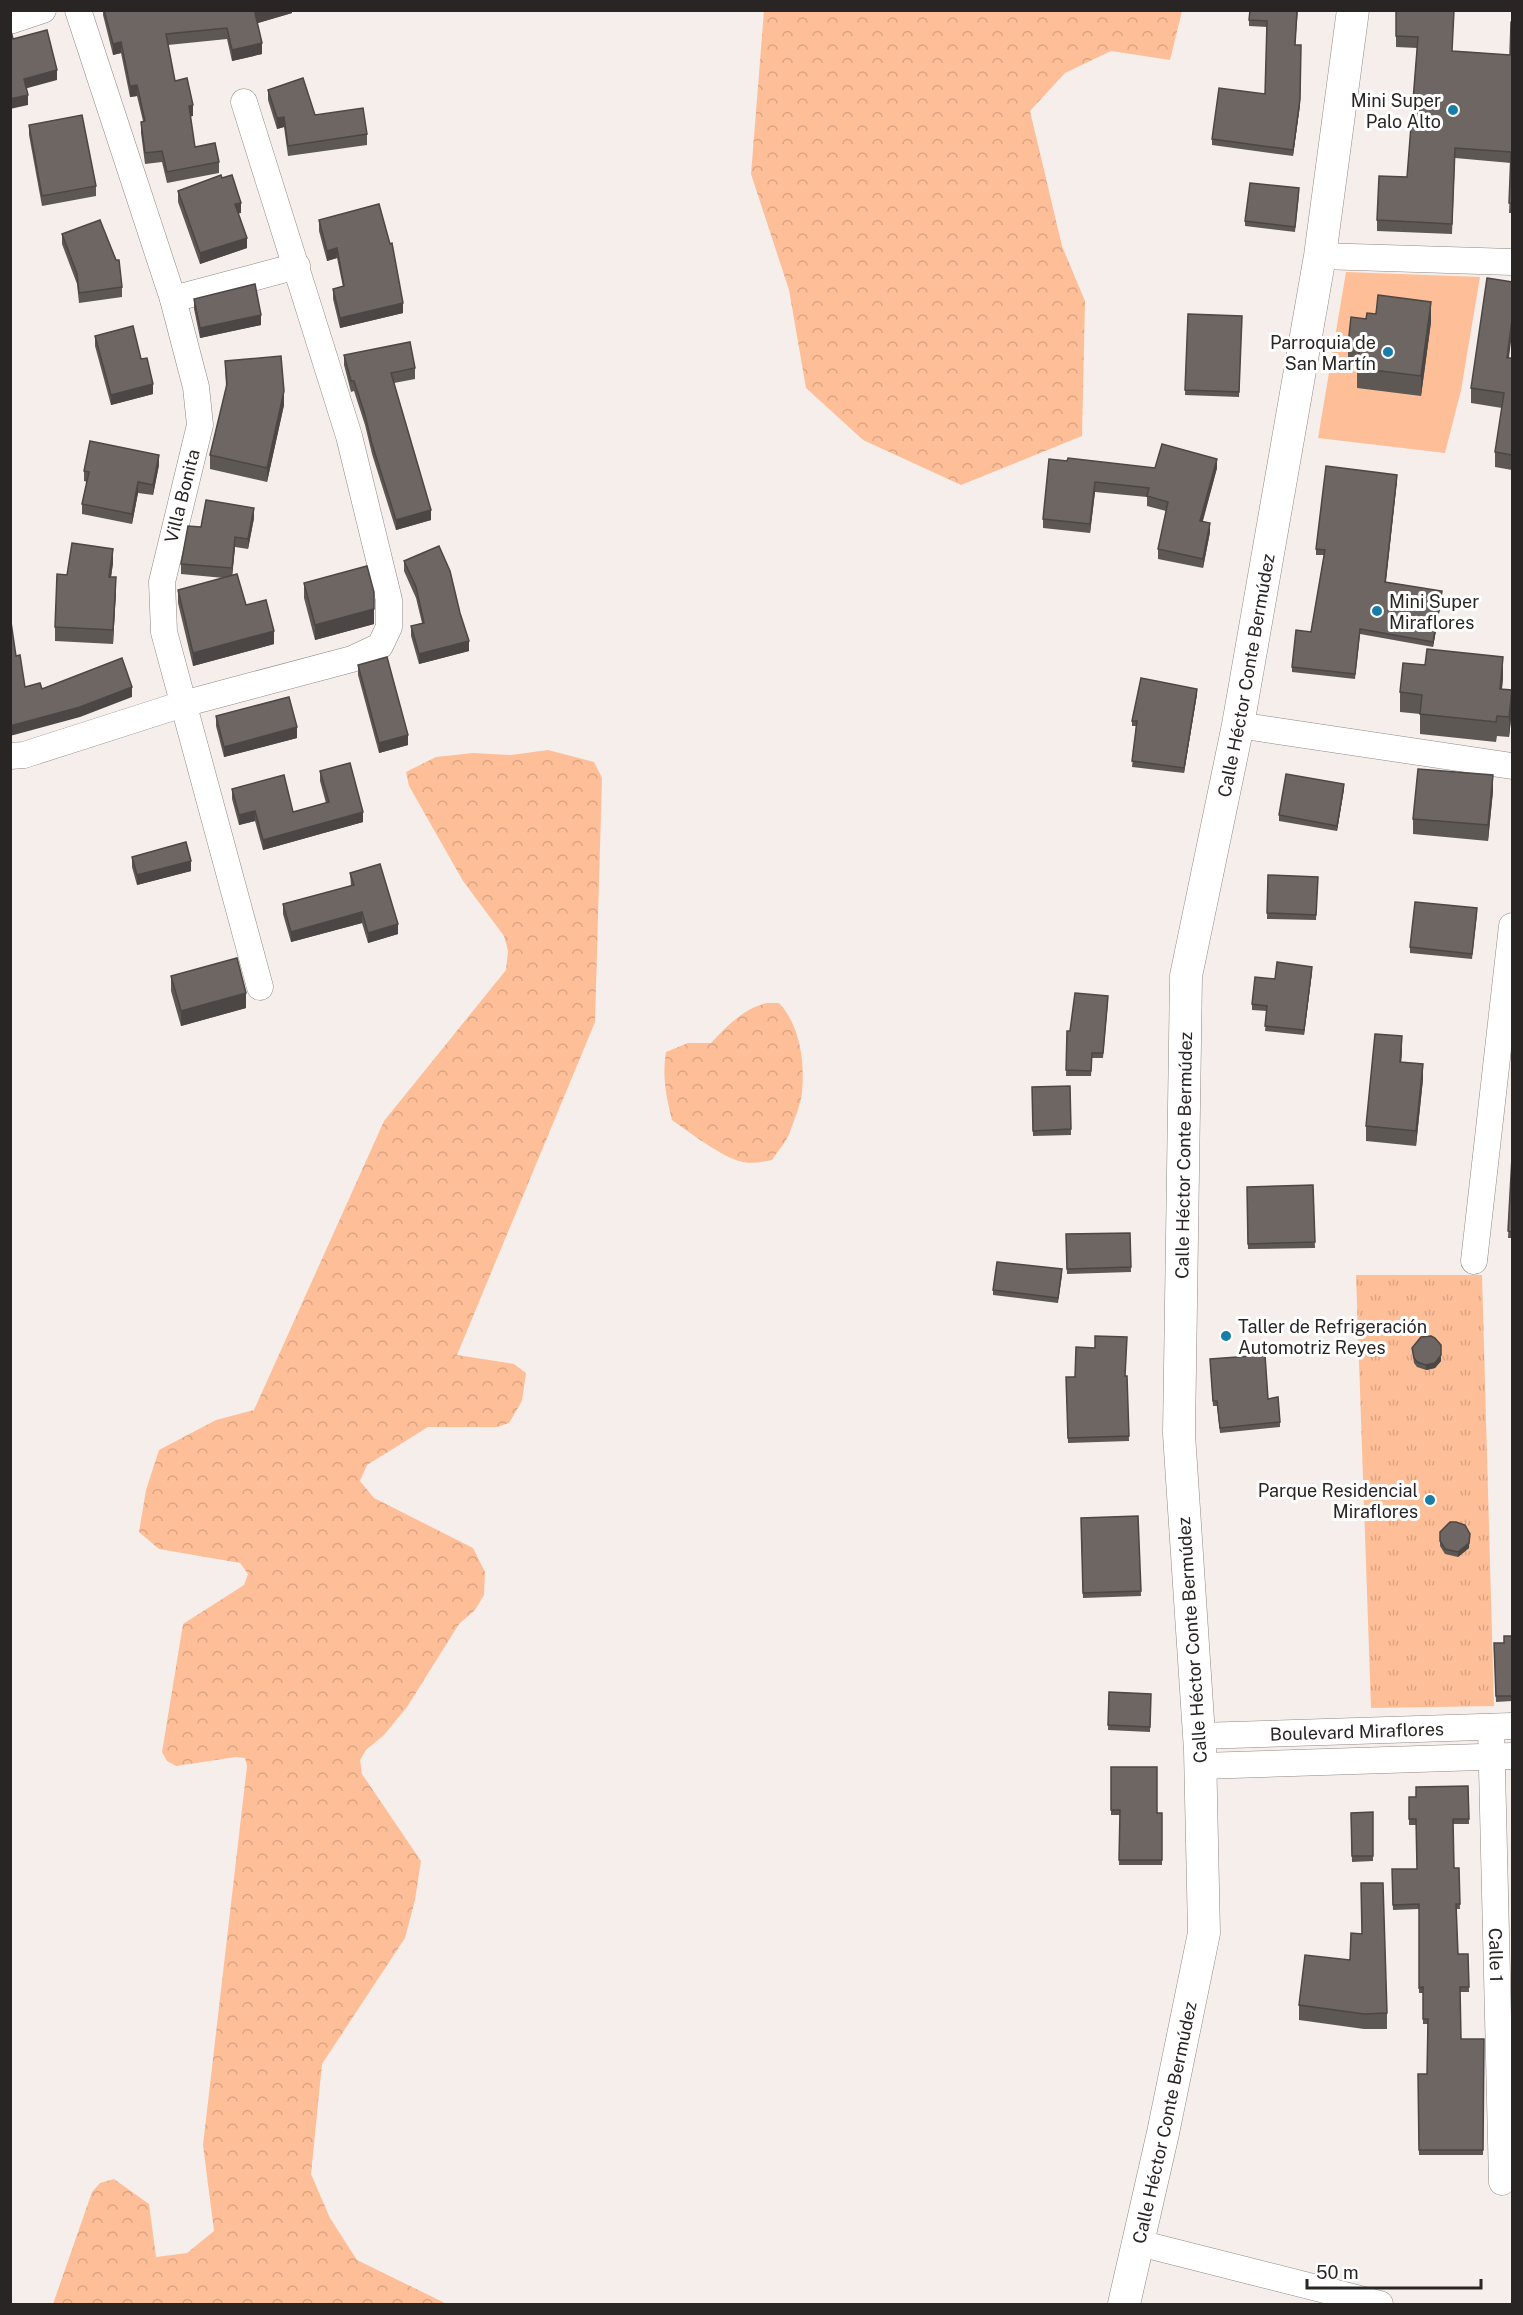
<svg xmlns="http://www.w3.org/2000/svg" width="1523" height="2315" font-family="'Public Sans',sans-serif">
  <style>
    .grass { fill: url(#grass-tufts) }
    .forest { fill: url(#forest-crowns) }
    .garden { fill: #febf98 }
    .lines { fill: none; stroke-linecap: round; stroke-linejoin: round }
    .minor-casing { stroke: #908985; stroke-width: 27 }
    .tertiary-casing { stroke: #908985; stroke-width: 33 }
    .minor { stroke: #fff; stroke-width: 26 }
    .tertiary { stroke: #fff; stroke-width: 32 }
    .wall { fill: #5e5854 }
    .shaded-wall { fill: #4c4745 }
    .building { fill: #6d6662; stroke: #4c4745; stroke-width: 1.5 }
    .poi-dot { fill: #187ea8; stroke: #fff; stroke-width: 2 }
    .labels { text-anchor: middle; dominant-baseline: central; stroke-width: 6; stroke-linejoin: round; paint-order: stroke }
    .poi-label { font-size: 18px; fill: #282524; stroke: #fff; text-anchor: end }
    .street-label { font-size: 18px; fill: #282524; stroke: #fff }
  </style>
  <defs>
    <pattern id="grass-tufts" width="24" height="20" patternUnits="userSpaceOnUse" patternTransform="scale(1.5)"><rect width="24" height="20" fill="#febf98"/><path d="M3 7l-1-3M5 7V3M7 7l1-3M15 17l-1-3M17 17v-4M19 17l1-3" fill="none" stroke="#daa483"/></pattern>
    <pattern id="forest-crowns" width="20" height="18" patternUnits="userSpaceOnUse" patternTransform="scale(1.5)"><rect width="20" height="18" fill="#febf98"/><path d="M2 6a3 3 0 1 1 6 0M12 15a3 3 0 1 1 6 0" fill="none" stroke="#daa483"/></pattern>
  </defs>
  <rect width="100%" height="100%" fill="#f6eeea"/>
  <!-- grass -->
  <polygon class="grass" points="1356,1275 1482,1275 1494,1706 1371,1708"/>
  <!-- forest -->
  <g class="forest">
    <polygon points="764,11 1182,11 1170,60 1111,51 1065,73 1030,111 1062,246 1085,301 1082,436 961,485 863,440 806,388 789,290 751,174"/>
    <polygon points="548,750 594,762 602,778 595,1022 457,1355 514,1364 526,1373 522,1401 509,1423 497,1427 428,1427 367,1465 360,1481 374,1498 473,1548 485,1572 484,1595 475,1610 459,1624 407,1707 384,1735 366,1750 360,1760 362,1774 421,1861 415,1900 405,1938 322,2064 311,2174 330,2218 357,2260 447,2304 53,2304 92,2192 100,2183 114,2179 149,2204 156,2257 187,2253 214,2231 203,2145 247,1766 245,1758 236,1757 176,1766 167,1761 162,1752 183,1624 244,1585 248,1574 240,1563 159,1549 139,1532 146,1490 159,1450 216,1420 254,1410 384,1121 506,970 508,951 504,936 463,881 409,786 406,772 436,757 473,753 511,755"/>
    <path d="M 767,1003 L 779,1003 C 800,1025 805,1062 802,1092 C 801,1104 794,1120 790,1132 C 786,1142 778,1151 772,1160 C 762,1162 753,1164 743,1162 C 723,1158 689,1132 672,1120 C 666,1096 662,1076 666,1052 L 688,1043 L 711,1043 C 726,1027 744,1008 767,1003 Z"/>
  </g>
  <!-- garden -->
  <polygon class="garden" points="1346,272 1480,277 1461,390 1445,453 1318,438"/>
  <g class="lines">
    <!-- minor casing -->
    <g class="minor-casing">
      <g id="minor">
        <polyline points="78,10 173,299 196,387 200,425 162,582 164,632 260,987"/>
        <polyline points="10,21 43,10"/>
        <polyline points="1320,256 1512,262"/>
        <polyline points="173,299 297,266"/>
        <polyline points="1238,725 1512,766"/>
        <polyline points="10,756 24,755 183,704 352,659 380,646 389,627 389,600 349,436 244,102"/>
        <polyline points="1474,1261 1512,926"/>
        <path id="s1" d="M 1491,1727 L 1502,2182"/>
        <path id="s2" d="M 1199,1736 L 1512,1726"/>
        <polyline points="1201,1766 1512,1756"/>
        <polyline points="1139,2243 1380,2304"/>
      </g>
    </g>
    <!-- tertiary casing -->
    <g class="tertiary-casing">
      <g id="tertiary">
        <path id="s3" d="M 1124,2304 L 1163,2133 L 1204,1933 L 1200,1750 L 1179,1434 L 1186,976 L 1238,725 L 1320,256 L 1353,10"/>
      </g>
    </g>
    <!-- minor -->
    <use href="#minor" class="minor"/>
    <!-- tertiary -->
    <use href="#tertiary" class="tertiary"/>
  </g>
  <!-- wall -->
  <g class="wall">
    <polygon points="103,10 292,10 292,13 257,23 262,54 232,61 227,39 168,45 175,81 193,116 190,116 195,147 219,162 219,173 167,183 162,162 145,164 141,133 141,122 143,121 137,96 130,97 121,53 113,55 103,15"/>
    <polygon points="1223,10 1298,10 1295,45 1300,105 1293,156 1212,145 1212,139 1265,94 1267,27 1249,26 1249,12 1223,11"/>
    <polygon points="1396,10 1453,51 1510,55 1512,22 1512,213 1509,213 1511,163 1455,158 1452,234 1377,231 1377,220 1407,177 1417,48 1396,47"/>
    <polygon points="268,90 315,115 367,134 367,145 288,156 284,127 277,129 268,100"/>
    <polygon points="29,125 96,186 96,196 42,206 29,135"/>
    <polygon points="222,178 241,213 238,213 247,248 200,264 178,202 178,191"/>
    <polygon points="1299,194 1295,232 1245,226 1245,221"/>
    <polygon points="319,220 403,313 340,328 333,299 333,289 343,287 337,258 327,261 319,231"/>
    <polygon points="62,234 122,287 122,297 79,303 77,284 62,244"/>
    <polygon points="194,299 261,325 200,338 194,309"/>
    <polygon points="1188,314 1242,316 1239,397 1185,395"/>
    <polygon points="1366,319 1431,322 1421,396 1357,388 1357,366 1348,365 1348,345"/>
    <polygon points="95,336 141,359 153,394 111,405 95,346"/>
    <polygon points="344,355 415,368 415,379 394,383 431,520 396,530 372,454 365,425 354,391 351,392 344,365"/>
    <polygon points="1509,358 1512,358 1512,470 1495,467 1495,452 1502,408 1471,403 1471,388"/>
    <polygon points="225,361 284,405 267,482 210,469 210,455 226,388"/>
    <polygon points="1049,459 1155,468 1217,468 1203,521 1210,532 1203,568 1158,559 1158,549 1166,511 1147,506 1147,497 1095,492 1090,533 1043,528 1043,519"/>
    <polygon points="159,465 153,495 138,493 132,524 82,514 82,504 87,482 84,481 84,471"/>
    <polygon points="1397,480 1386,582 1442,597 1433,647 1360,634 1355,679 1292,672 1292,667 1311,632 1324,555 1316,555 1316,549"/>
    <polygon points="254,518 248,549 235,547 232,576 246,605 274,644 193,666 178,603 178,590 224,578 181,574 181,564 201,527"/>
    <polygon points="404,561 469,651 419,664 411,636 411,626 422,623 416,598 404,571"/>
    <polygon points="113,563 111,577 116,591 113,644 55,641 55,627 67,575"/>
    <polygon points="304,583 374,624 315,640 304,598"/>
    <polygon points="358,665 408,745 379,753 358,675"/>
    <polygon points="1503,677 1502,689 1512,710 1509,737 1497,736 1496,742 1420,734 1420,714 1400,712 1400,692"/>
    <polygon points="1197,694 1184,773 1132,767 1136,726 1132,726 1132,721"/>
    <polygon points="216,716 297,738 224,757 216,726"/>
    <polygon points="320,771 363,822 263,850 255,821 239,825 232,799 232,789 293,812 326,803 320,781"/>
    <polygon points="1344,789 1337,831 1279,821 1279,815"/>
    <polygon points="1493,791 1488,841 1413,834 1413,819"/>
    <polygon points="132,857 191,871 137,885 132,867"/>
    <polygon points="350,873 398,934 368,943 362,923 291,942 283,914 283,904 351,886"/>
    <polygon points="1268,875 1318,877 1316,920 1267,919"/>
    <polygon points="1477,913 1472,959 1410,953 1410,947"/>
    <polygon points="1312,972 1304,1035 1265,1031 1267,1011 1252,1010 1252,1004 1275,979"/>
    <polygon points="171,976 246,1008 181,1026 171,991"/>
    <polygon points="1108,1002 1103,1058 1092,1058 1091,1076 1066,1076 1067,1031 1070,1031"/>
    <polygon points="1402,1051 1401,1062 1423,1079 1416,1146 1366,1141 1366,1126"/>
    <polygon points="1070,1086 1071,1135 1033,1136 1032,1087"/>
    <polygon points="1512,1157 1512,1238 1508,1238"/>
    <polygon points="1313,1185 1315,1248 1248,1249 1247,1187"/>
    <polygon points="1130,1233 1131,1272 1067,1274 1066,1234"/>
    <polygon points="1062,1275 1058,1303 993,1295 993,1290"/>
    <polygon points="1412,1348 1441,1361 1435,1368 1426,1370 1417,1367 1414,1363"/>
    <polygon points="1210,1359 1280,1422 1280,1427 1220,1433 1217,1406 1213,1406"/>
    <polygon points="1127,1376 1129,1441 1068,1443 1066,1377"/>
    <polygon points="1138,1516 1141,1596 1083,1598 1081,1518"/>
    <polygon points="1440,1532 1469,1548 1458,1557 1445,1554 1440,1546"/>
    <polygon points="1512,1636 1512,1701 1496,1702 1494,1643 1504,1643"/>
    <polygon points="1109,1692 1151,1694 1150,1732 1108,1730"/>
    <polygon points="1111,1767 1157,1813 1162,1813 1162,1865 1119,1865 1120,1815 1111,1815"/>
    <polygon points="1468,1786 1469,1824 1453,1824 1454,1868 1459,1868 1460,1909 1456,1909 1458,1954 1468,1954 1469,1992 1460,1992 1461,2039 1484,2039 1483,2155 1419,2155 1418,2074 1427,2074 1428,2024 1423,2024 1423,1993 1419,1993 1419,1909 1393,1910 1392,1874 1417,1869 1416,1825 1409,1825 1409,1797 1416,1797"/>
    <polygon points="1373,1812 1373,1861 1352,1862 1351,1813"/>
    <polygon points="1299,2005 1387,2013 1387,2029 1364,2029 1299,2020"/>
  </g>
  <!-- shaded-wall -->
  <g class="shaded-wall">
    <polygon points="263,10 292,10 292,13 255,24 255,13"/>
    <polygon points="121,42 121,53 113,55 113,44"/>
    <polygon points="262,43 262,54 232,61 232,50"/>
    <polygon points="1301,45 1300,105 1293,156 1293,150"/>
    <polygon points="57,70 57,80 24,89 24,79"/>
    <polygon points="137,85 137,96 130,97 130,86"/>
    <polygon points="28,95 28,105 10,109 10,99"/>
    <polygon points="193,105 193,116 189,117 189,106"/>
    <polygon points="284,117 284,127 277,129 277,118"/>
    <polygon points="241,203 241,213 235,214 235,204"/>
    <polygon points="247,238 247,248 200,264 200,253"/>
    <polygon points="337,248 337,258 327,261 327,251"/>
    <polygon points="1431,302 1431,322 1421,396 1421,376"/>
    <polygon points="403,303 403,313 340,328 340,318"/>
    <polygon points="261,315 261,325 200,338 200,328"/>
    <polygon points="1512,319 1512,334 1507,373 1507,358"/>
    <polygon points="153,384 153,394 111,405 111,395"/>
    <polygon points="284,391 284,405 267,482 267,468"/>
    <polygon points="159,455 159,465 153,495 153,485"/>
    <polygon points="1217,459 1217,468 1200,530 1200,521"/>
    <polygon points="1397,475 1397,480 1385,587 1385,582"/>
    <polygon points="138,482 138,493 132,524 132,514"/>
    <polygon points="1095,482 1095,492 1090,533 1090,524"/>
    <polygon points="254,508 254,518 248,549 248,539"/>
    <polygon points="431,510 431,520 396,530 396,520"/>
    <polygon points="1210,523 1210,532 1203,568 1203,559"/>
    <polygon points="235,537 235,547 232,578 232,568"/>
    <polygon points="113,549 113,563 109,591 109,577"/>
    <polygon points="116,577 116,591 113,644 113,630"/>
    <polygon points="1442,591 1442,597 1433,647 1433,642"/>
    <polygon points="374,592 374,624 315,640 315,625"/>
    <polygon points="274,631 274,644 193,666 193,653"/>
    <polygon points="469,641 469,651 419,664 419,654"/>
    <polygon points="1503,657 1503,677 1500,709 1500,689"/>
    <polygon points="132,687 132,697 80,717 10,736 10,726"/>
    <polygon points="1197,689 1197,694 1184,773 1184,768"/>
    <polygon points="1512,690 1512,710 1509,737 1509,717"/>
    <polygon points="297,727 297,738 224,757 224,747"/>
    <polygon points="408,735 408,745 379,753 379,743"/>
    <polygon points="1493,775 1493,791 1488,841 1488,825"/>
    <polygon points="1344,784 1344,789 1337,831 1337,826"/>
    <polygon points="255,811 255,821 239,825 239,815"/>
    <polygon points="363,812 363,822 263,850 263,840"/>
    <polygon points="191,861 191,871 137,885 137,875"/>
    <polygon points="362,912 362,923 291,942 291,932"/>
    <polygon points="398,924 398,934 368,943 368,933"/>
    <polygon points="1312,967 1312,972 1304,1035 1304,1030"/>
    <polygon points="246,993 246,1008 181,1026 181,1011"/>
    <polygon points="1402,1036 1402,1051 1400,1077 1400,1062"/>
    <polygon points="1423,1064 1423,1079 1416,1146 1416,1131"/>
    <polygon points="1441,1355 1441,1361 1435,1368 1426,1370 1426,1365"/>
    <polygon points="1470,1534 1469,1548 1458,1557 1458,1552"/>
  </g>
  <!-- building -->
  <g class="building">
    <polygon points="104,10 263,10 255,13 262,43 232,50 227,28 166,34 175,81 187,78 193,105 189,106 195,147 215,143 219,162 167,172 162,151 145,153 141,122 145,121 137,85 130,86 121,42 113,44"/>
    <polygon points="1250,10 1297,10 1295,45 1301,45 1300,99 1293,150 1212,139 1219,88 1265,94 1267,21 1249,20"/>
    <polygon points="1396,10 1454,10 1452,51 1510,55 1511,22 1512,22 1512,203 1509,203 1511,152 1455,148 1452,224 1377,220 1379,176 1407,177 1418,37 1396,36"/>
    <polygon points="47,30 57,70 24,79 28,95 10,99 10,31 11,31 13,39"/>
    <polygon points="303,78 315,115 363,108 367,134 288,146 284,117 277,118 268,90"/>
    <polygon points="82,115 96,186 42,196 29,125"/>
    <polygon points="221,175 222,178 232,175 241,203 235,204 247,238 200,253 178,191"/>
    <polygon points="1250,183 1299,188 1295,227 1245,221"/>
    <polygon points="379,204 390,244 392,243 403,303 340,318 333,289 344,286 337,248 327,251 319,220"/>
    <polygon points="100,220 116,260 119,260 122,287 79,293 77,274 62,234"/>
    <polygon points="1487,278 1512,282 1512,319 1507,358 1512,358 1512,455 1495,452 1504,393 1471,388"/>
    <polygon points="255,284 261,315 200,328 194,299"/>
    <polygon points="1378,295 1431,302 1421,376 1357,368 1360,347 1348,345 1351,317 1366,319 1367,313 1376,314"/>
    <polygon points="1188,314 1242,316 1239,392 1185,390"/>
    <polygon points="133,326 141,359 147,358 153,384 111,395 95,336"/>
    <polygon points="410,342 415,368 391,373 431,510 396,520 372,444 365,415 354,381 351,381 344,355"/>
    <polygon points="281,356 284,391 267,468 210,455 227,384 225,361"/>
    <polygon points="90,441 159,455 153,485 138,482 132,514 82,504 89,472 84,471"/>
    <polygon points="1162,444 1217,459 1200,521 1210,523 1203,559 1158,549 1168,502 1147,496 1149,488 1095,482 1090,524 1043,519 1049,459 1067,461 1068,458 1155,468"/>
    <polygon points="1326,466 1397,475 1385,582 1442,591 1433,642 1360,629 1355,674 1292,667 1296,630 1311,632 1325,550 1316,549"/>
    <polygon points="206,500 254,508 248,539 235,537 232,568 181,564 188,526 201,527"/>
    <polygon points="72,543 113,549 109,577 116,577 113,630 55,627 57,574 67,575"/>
    <polygon points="439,546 450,571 460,613 469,641 419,654 411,626 424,623 416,587 404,561"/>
    <polygon points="367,566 374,592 374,609 315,625 304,583"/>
    <polygon points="237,574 246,605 266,600 274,631 193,653 178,590"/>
    <polygon points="10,622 11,622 16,656 20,655 25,687 40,683 42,689 122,658 132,687 80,707 10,726"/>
    <polygon points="1427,649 1503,657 1500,689 1512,690 1509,717 1497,716 1496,722 1420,714 1422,695 1400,692 1403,663 1425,665"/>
    <polygon points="387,657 408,735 379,743 358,665"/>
    <polygon points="1141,678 1197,689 1184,768 1132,761 1137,721 1132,721"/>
    <polygon points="289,697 297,727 224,747 216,716"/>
    <polygon points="350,763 363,812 263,840 255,811 239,815 232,789 284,775 293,812 329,802 320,771"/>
    <polygon points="1418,769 1493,775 1488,825 1413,819"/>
    <polygon points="1286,774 1344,784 1337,826 1279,815"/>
    <polygon points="186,842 191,861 137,875 132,857"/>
    <polygon points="380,864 398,924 368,933 362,912 291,932 283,904 354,885 350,873"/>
    <polygon points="1268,875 1318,877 1316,915 1267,913"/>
    <polygon points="1415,902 1477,908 1472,954 1410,947"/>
    <polygon points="237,958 246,993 181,1011 171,976"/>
    <polygon points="1277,962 1312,967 1304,1030 1265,1026 1267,1006 1252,1004 1255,977 1275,979"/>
    <polygon points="1075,993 1108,996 1103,1053 1092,1053 1091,1071 1066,1070 1067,1031 1070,1031"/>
    <polygon points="1375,1034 1402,1036 1400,1062 1423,1064 1416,1131 1366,1126"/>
    <polygon points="1070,1086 1071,1129 1033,1131 1032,1087"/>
    <polygon points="1512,1157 1512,1232 1508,1231"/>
    <polygon points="1313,1185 1315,1242 1248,1244 1247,1187"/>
    <polygon points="1130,1233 1131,1267 1067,1269 1066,1234"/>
    <polygon points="997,1262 1062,1269 1058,1298 993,1290"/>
    <polygon points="1095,1336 1127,1337 1125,1376 1127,1376 1129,1436 1068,1438 1066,1377 1075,1377 1076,1347 1095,1348"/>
    <polygon points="1431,1336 1435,1338 1441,1345 1441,1355 1435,1363 1426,1365 1417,1362 1414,1358 1412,1348 1421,1337"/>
    <polygon points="1265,1355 1268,1399 1278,1397 1280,1422 1220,1428 1217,1401 1213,1401 1210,1359"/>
    <polygon points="1138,1516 1141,1591 1083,1593 1081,1518"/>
    <polygon points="1450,1522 1456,1522 1465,1525 1470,1534 1469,1543 1458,1552 1445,1549 1440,1541 1440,1532"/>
    <polygon points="1504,1636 1512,1636 1512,1696 1496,1696 1494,1643 1504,1643"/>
    <polygon points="1109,1692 1151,1694 1150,1727 1108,1725"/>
    <polygon points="1111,1767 1157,1767 1157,1813 1162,1813 1162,1860 1119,1860 1120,1810 1111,1810"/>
    <polygon points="1468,1786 1469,1819 1453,1819 1454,1868 1459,1868 1460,1904 1456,1904 1458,1954 1468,1954 1469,1987 1460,1987 1461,2039 1484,2039 1483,2150 1419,2150 1418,2074 1427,2074 1428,2019 1423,2019 1423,1987 1419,1988 1419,1904 1393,1905 1392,1869 1417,1869 1416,1819 1409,1819 1409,1797 1416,1797 1416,1787"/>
    <polygon points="1373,1812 1373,1856 1352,1856 1351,1813"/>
    <polygon points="1361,1883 1383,1883 1387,2013 1364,2014 1299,2005 1305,1955 1350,1960 1351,1933 1362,1934"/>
  </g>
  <!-- markers -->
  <g class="poi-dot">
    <circle cx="1453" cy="110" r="6"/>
    <circle cx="1388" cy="352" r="6"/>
    <circle cx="1377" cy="611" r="6"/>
    <circle cx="1226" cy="1336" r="6"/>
    <circle cx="1430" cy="1500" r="6"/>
  </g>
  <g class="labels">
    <!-- poi labels -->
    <g class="poi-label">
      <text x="1441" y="100">Mini Super<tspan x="1441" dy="21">Palo Alto</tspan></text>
      <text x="1376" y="342">Parroquia de<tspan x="1376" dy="21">San Martín</tspan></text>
      <text x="1389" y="601" text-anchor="start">Mini Super<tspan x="1389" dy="21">Miraflores</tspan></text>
      <text x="1238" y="1326" text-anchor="start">Taller de Refrigeración<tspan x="1238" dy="21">Automotriz Reyes</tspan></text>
      <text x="1418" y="1490">Parque Residencial<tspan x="1418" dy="21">Miraflores</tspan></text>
    </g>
    <!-- street labels -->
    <g class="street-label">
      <text transform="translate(182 496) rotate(-76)">Villa Bonita</text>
      <text stroke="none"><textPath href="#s3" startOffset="1644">Calle Héctor Conte Bermúdez</textPath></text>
      <text stroke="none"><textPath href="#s3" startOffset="1158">Calle Héctor Conte Bermúdez</textPath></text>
      <text transform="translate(1192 1640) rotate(-94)">Calle Héctor Conte Bermúdez</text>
      <text stroke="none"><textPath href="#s2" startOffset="158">Boulevard Miraflores</textPath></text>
      <text stroke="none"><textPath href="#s1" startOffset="228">Calle 1</textPath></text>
      <text stroke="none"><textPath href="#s3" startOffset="186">Calle Héctor Conte Bermúdez</textPath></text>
    </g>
  </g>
  <!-- border -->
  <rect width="1523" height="2315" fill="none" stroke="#282524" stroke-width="24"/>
  <!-- scale -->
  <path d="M1307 2279v9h174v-9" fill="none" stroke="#282524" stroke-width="3"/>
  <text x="1316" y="2279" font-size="18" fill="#282524" stroke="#ffffff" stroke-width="4.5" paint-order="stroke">50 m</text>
</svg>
